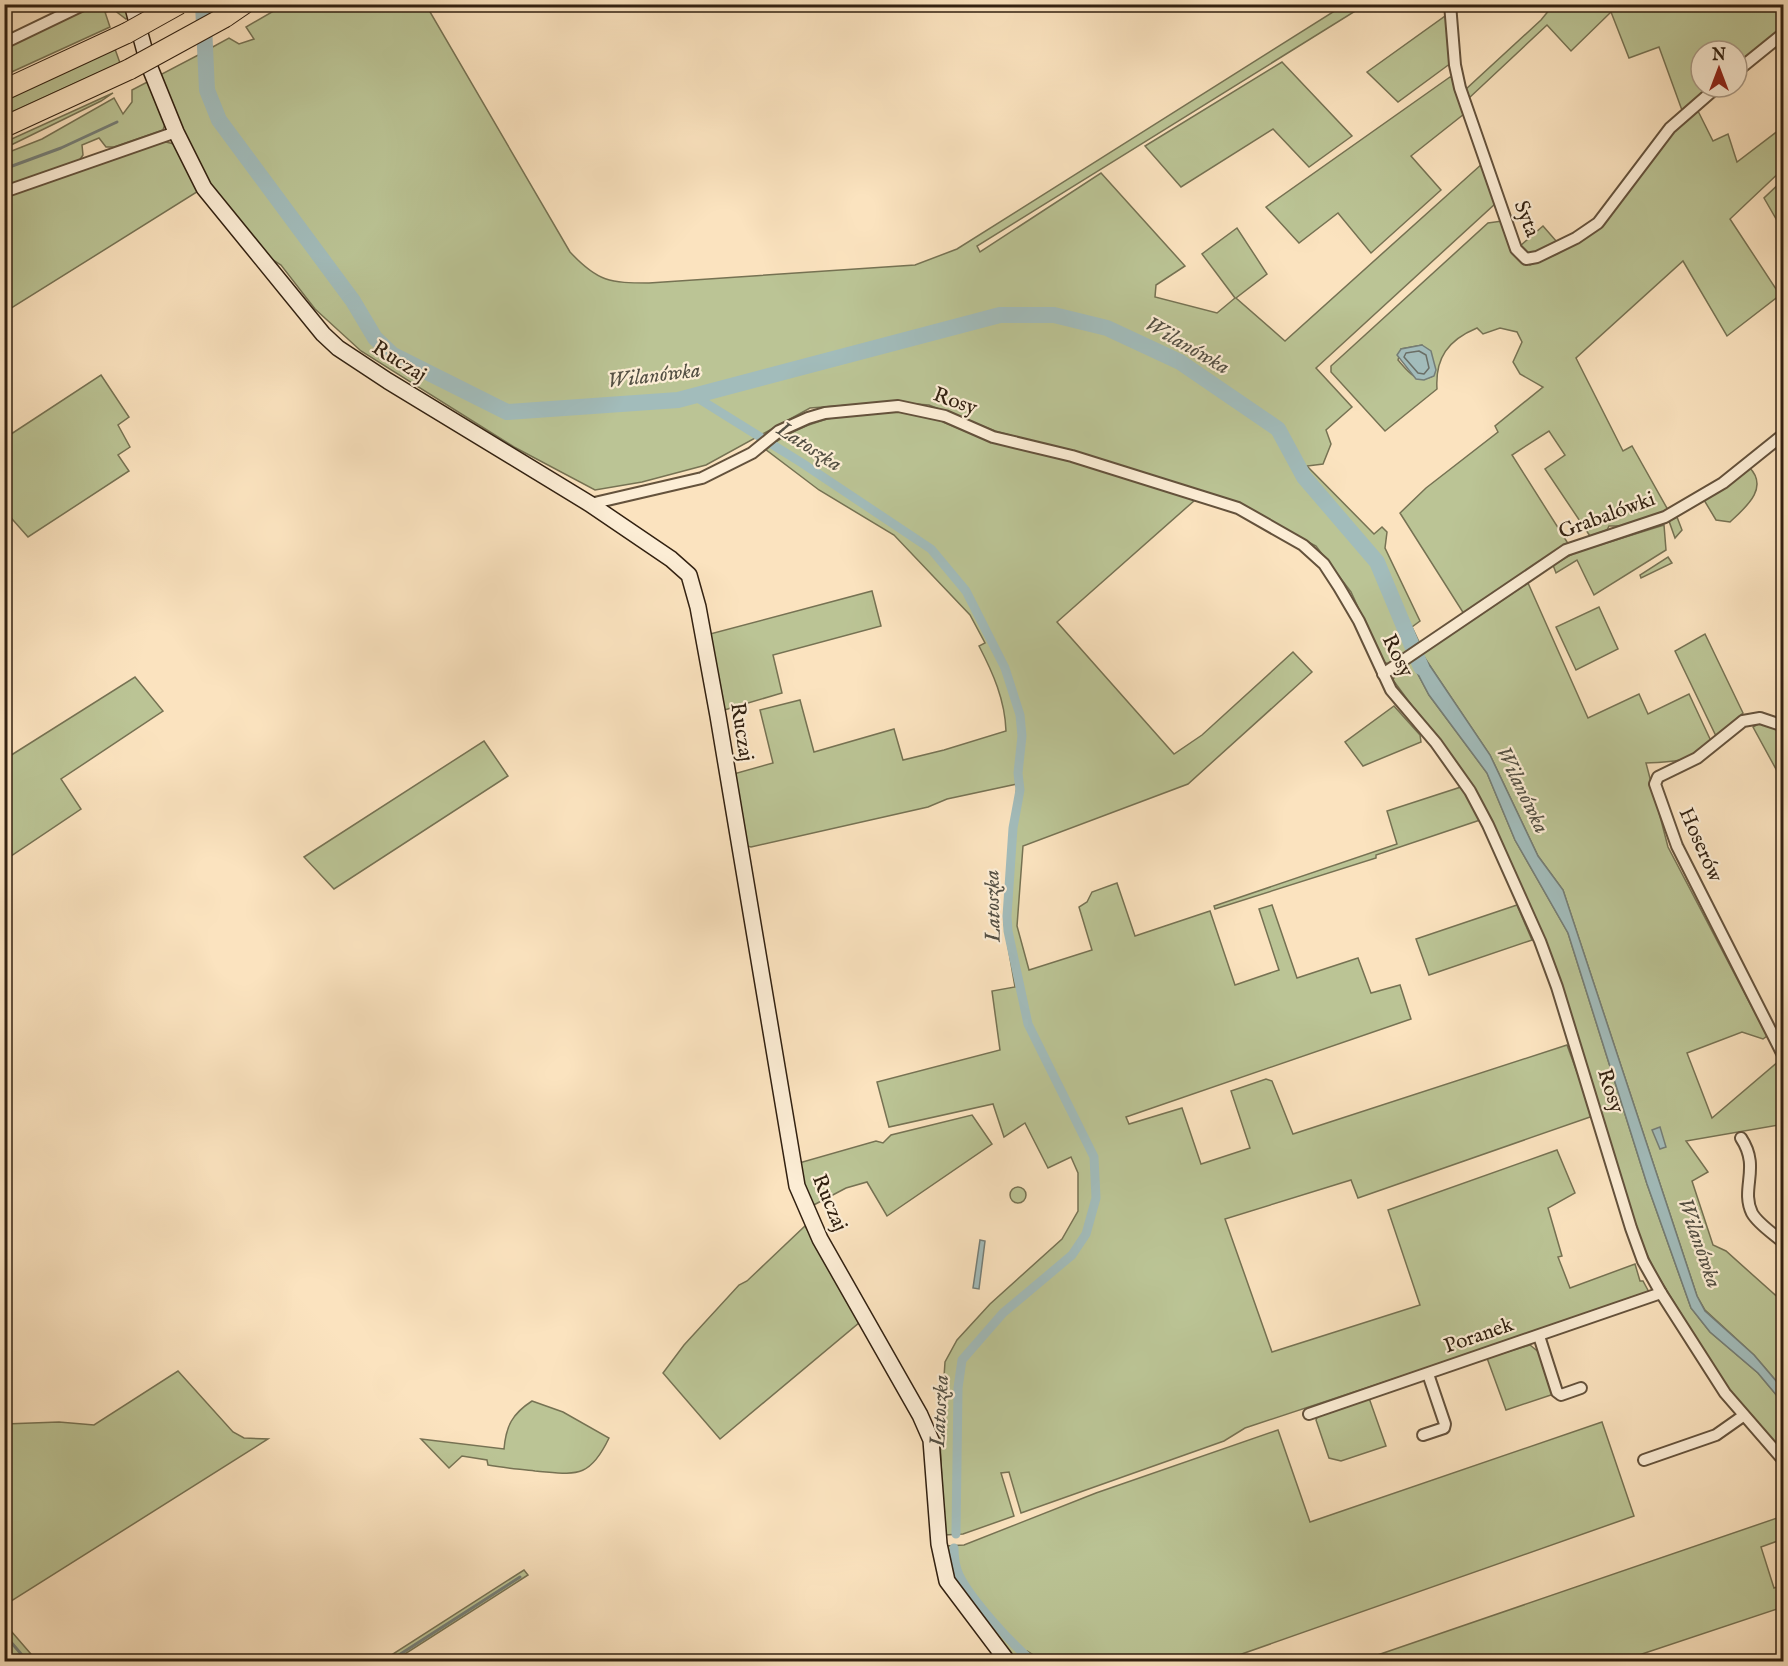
<svg xmlns="http://www.w3.org/2000/svg" width="1788" height="1666" font-family="'IM FELL English',serif">
  <style>
    .green { fill: #bbc495; stroke: #767253; stroke-width: 1.5; fill-rule: evenodd }
    .water { fill: #a2bcbb; stroke: #757e77; stroke-width: 1.5 }
    .lines { fill: none; stroke-linecap: round; stroke-linejoin: round }
    .shore { stroke: #6a6e66; stroke-width: 1.5 }
    .stream { stroke: #757e77; stroke-width: 3 }
    .canal { stroke: #a2bcbb; stroke-width: 9 }
    .river { stroke: #a2bcbb; stroke-width: 16 }
    .street-casing { stroke: #64523c; stroke-width: 14 }
    .secondary-casing { stroke: #322111; stroke-width: 18 }
    .highway-casing { stroke: #322111; stroke-width: 22 }
    .street { stroke: #fcedd5; stroke-width: 10 }
    .secondary { stroke: #fcedd5; stroke-width: 15 }
    .highway { stroke: #fbe3bf; stroke-width: 20 }
    .highway-bridge-casing { stroke: #322111; stroke-width: 22; stroke-linecap: butt }
    .highway-bridge { stroke: #fbe3bf; stroke-width: 20 }
    .labels { text-anchor: middle; dominant-baseline: central; stroke-width: 4.5; stroke-linejoin: round; paint-order: stroke }
    .street-label { font-size: 21px; fill: #322111; stroke: #fcedd5 }
    .water-label { font-size: 22px; font-style: italic; fill: #545044; stroke: #fcedd5 }
  </style>
  <rect width="100%" height="100%" fill="#fbe3bf"/>
  <filter id="stains"><feTurbulence type="fractalNoise" baseFrequency=".00333" numOctaves="4"/><feColorMatrix values="0 0 0 0 .2 0 0 0 0 .09 0 0 0 0 .02 0 0 0 .5 -.17"/></filter>
  <radialGradient id="worn" r=".72"><stop offset=".6" stop-color="#630" stop-opacity="0"/><stop offset="1" stop-color="#630" stop-opacity=".3"/></radialGradient>
  <!-- green -->
  <g class="green">
    <polygon points="101,5 124,5 129,17 126,19 114,10 105,12 110,27 5,75 4,48 70,16"/>
    <path d="M 284,5 L 426,5 L 570,252 C 598,282 610,283 649,283 L 915,265 L 957,249 L 1344,5 L 1365,5 L 977,246 L 980,252 L 1101,173 L 1185,266 L 1156,285 L 1155,297 L 1217,313 L 1235,298 L 1202,254 L 1237,228 L 1267,274 L 1236,298 L 1285,341 L 1483,163 L 1496,203 L 1316,368 L 1352,407 L 1326,430 L 1331,444 L 1323,464 L 1307,466 L 1374,534 L 1382,527 L 1387,532 L 1385,548 L 1420,621 L 1412,627 L 1420,644 L 1389,664 L 1383,662 L 1351,592 L 1316,546 L 1237,503 L 1073,452 L 995,431 L 929,405 L 891,402 L 810,408 L 706,465 L 642,482 L 595,490 L 514,447 L 361,351 L 315,309 L 281,265 L 265,255 L 216,195 L 180,132 L 158,76 L 202,53 C 202,110 220,128 253,172 L 259,168 L 219,113 L 214,96 L 209,49 L 229,38 L 239,44 L 254,39 L 246,27 Z"/>
    <polygon points="1546,5 1777,5 1783,28 1737,67 1737,51 1701,51 1701,87 1713,87 1683,113 1659,47 1629,58 1611,12 1571,51 1547,25 1468,99 1465,90 1541,20 1550,9"/>
    <polygon points="1448,14 1451,63 1398,102 1367,72"/>
    <polygon points="115,49 120,63 5,115 5,99"/>
    <polygon points="1282,62 1352,136 1309,167 1273,129 1181,187 1145,146"/>
    <polygon points="1450,77 1454,78 1464,114 1411,156 1441,190 1371,253 1338,213 1299,243 1266,207"/>
    <polygon points="151,80 166,121 163,130 114,147 106,147 99,138 82,145 83,155 79,161 5,187 4,154 42,139 114,98 123,114 132,102 132,90"/>
    <polygon points="113,93 101,101 5,148 5,142"/>
    <path d="M 1698,111 L 1713,141 L 1728,134 L 1737,162 L 1783,127 L 1783,169 L 1730,219 L 1780,295 L 1727,336 L 1683,261 L 1576,358 L 1623,451 L 1632,446 L 1668,510 L 1620,526 L 1609,526 L 1607,530 L 1590,536 L 1545,469 L 1565,455 L 1549,431 L 1512,455 L 1569,545 L 1464,614 L 1400,513 L 1426,488 L 1498,432 L 1495,426 L 1543,387 L 1520,374 L 1513,362 L 1522,342 L 1517,332 L 1500,328 L 1483,334 L 1477,328 C 1448,340 1435,358 1437,389 L 1385,431 L 1331,372 L 1331,366 L 1488,223 L 1502,221 L 1517,258 L 1530,265 L 1557,254 L 1602,227 L 1673,130 ZM 1422,345 L 1433,376 C 1417,384 1409,373 1398,360 L 1401,349 Z"/>
    <polygon points="162,141 174,144 200,190 5,312 4,196"/>
    <polygon points="1783,180 1783,231 1764,198"/>
    <polygon points="1543,226 1557,242 1539,252 1527,253 1520,246"/>
    <polygon points="101,375 129,417 118,425 130,447 118,455 129,471 28,537 5,511 5,438"/>
    <path d="M 899,411 L 934,418 L 991,442 L 1068,459 L 1195,500 L 1057,622 L 1174,754 L 1202,735 L 1293,652 L 1312,672 L 1188,784 L 1023,846 L 1017,926 L 1029,970 L 1092,950 L 1079,907 L 1087,902 L 1092,892 L 1117,883 L 1135,936 L 1210,911 L 1235,985 L 1279,970 L 1259,909 L 1272,905 L 1297,978 L 1358,958 L 1371,993 L 1400,985 L 1411,1019 L 1126,1117 L 1129,1124 L 1182,1108 L 1201,1164 L 1250,1148 L 1231,1091 L 1266,1079 L 1272,1081 L 1293,1134 L 1567,1045 L 1593,1116 L 1358,1198 L 1351,1180 L 1225,1219 L 1272,1352 L 1420,1305 L 1388,1210 L 1557,1150 L 1575,1193 L 1548,1208 L 1562,1256 L 1558,1257 L 1570,1288 L 1635,1264 L 1640,1281 L 1643,1281 L 1650,1294 L 1245,1428 L 1224,1441 L 1021,1513 L 1009,1472 L 1001,1473 L 1014,1516 L 963,1534 L 944,1535 L 940,1437 L 945,1362 L 957,1340 L 990,1304 L 1062,1239 L 1078,1211 L 1078,1173 L 1071,1157 L 1048,1168 L 1025,1123 L 1004,1137 L 993,1104 L 889,1127 L 877,1082 L 1000,1050 L 992,991 L 1015,987 L 1004,923 L 1017,784 L 947,799 L 928,807 L 751,847 L 743,845 L 730,775 L 773,763 L 760,710 L 800,700 L 814,752 L 894,729 L 903,760 L 944,750 L 1006,731 C 1005,700 993,673 979,646 L 985,643 L 970,615 L 894,535 L 819,490 L 765,449 C 815,414 841,416 899,411 Z"/>
    <path d="M 1749,467 C 1770,488 1745,508 1730,522 L 1716,520 L 1704,500 L 1732,482 Z"/>
    <polygon points="1677,517 1682,530 1675,538 1669,521"/>
    <polygon points="1664,525 1666,550 1594,595 1577,560 1556,573 1553,565 1574,553"/>
    <polygon points="1668,557 1672,563 1641,578 1640,575"/>
    <path d="M 1528,583 L 1588,718 L 1639,694 L 1648,714 L 1689,694 L 1711,741 C 1685,764 1680,761 1646,763 L 1668,847 L 1767,1036 L 1763,1039 L 1742,1032 L 1687,1053 L 1712,1118 L 1779,1061 L 1783,1068 L 1784,1124 L 1686,1141 L 1708,1172 L 1692,1181 L 1713,1245 L 1726,1251 L 1783,1302 L 1783,1389 L 1754,1355 L 1705,1310 L 1697,1296 L 1563,890 L 1538,856 L 1490,755 L 1422,654 Z"/>
    <polygon points="872,591 881,626 773,655 782,693 721,711 710,634"/>
    <polygon points="1599,607 1618,649 1576,670 1556,627"/>
    <polygon points="1705,634 1743,713 1716,736 1675,651"/>
    <polygon points="1411,661 1429,695 1487,773 1515,840 1568,933 1647,1184 1691,1308 1710,1332 1758,1373 1783,1403 1783,1454 1731,1395 1656,1273 1639,1238 1565,1004 1557,970 1446,752 1393,680 1397,671"/>
    <polygon points="135,677 163,711 61,779 81,809 5,860 5,759"/>
    <polygon points="1394,706 1420,735 1421,742 1363,766 1345,742"/>
    <polygon points="1760,723 1783,731 1783,782 1753,727"/>
    <polygon points="484,741 508,776 334,889 304,857"/>
    <polygon points="1461,787 1483,819 1376,855 1376,858 1215,909 1214,906 1397,844 1387,811"/>
    <polygon points="1517,905 1532,940 1429,975 1416,939"/>
    <polygon points="972,1115 992,1144 887,1216 867,1182 846,1188 808,1208 799,1163 876,1141 883,1143 891,1135"/>
    <circle cx="1018" cy="1195" r="8"/>
    <polygon points="805,1226 860,1322 720,1439 663,1373 684,1345 739,1285 747,1281"/>
    <polygon points="1530,1345 1541,1354 1554,1394 1506,1410 1487,1358"/>
    <polygon points="178,1371 233,1432 244,1438 268,1439 5,1605 5,1424 59,1422 94,1425"/>
    <polygon points="1369,1398 1386,1446 1341,1461 1329,1458 1316,1420 1318,1415"/>
    <path d="M 532,1401 L 563,1412 L 609,1438 C 589,1480 575,1474 535,1471 C 519,1469 504,1468 488,1465 L 487,1460 L 462,1456 L 449,1468 L 421,1439 L 504,1449 C 506,1426 512,1414 532,1401 Z"/>
    <path d="M 1602,1422 L 1634,1516 L 1219,1662 L 1035,1661 L 1038,1658 L 1027,1651 L 1021,1661 L 1012,1661 C 984,1624 952,1594 946,1546 L 964,1545 L 1096,1493 L 1278,1430 L 1310,1522 Z"/>
    <polygon points="1783,1516 1783,1539 1761,1547 1774,1588 1783,1585 1783,1607 1621,1661 1360,1661"/>
    <polygon points="524,1570 528,1575 394,1661 382,1661"/>
    <polygon points="4,1624 5,1624 37,1661 5,1661"/>
  </g>
  <!-- water -->
  <g class="water">
    <polygon points="1422,345 1431,351 1436,370 1434,376 1424,380 1416,379 1397,355 1401,349"/>
    <polygon points="1422,654 1490,755 1538,856 1563,890 1697,1296 1705,1311 1754,1355 1783,1389 1783,1403 1758,1373 1710,1332 1691,1308 1647,1184 1568,933 1515,840 1487,773 1429,695 1411,661"/>
    <polygon points="1660,1127 1666,1147 1660,1149 1652,1130"/>
    <polygon points="980,1240 985,1241 979,1289 973,1288"/>
  </g>
  <g class="lines">
    <!-- shore -->
    <polygon class="shore" points="1419,351 1426,355 1429,368 1424,374 1418,373 1404,357 1406,353"/>
    <!-- stream -->
    <g class="stream">
      <polyline points="4,169 61,148 117,122"/>
      <polyline points="4,1634 28,1662"/>
      <polyline points="388,1662 520,1577"/>
    </g>
    <!-- canal -->
    <g class="canal">
      <polyline points="696,397 802,463 931,549 966,591 1005,668 1020,715 1022,736 1018,773 1020,790 1013,828 1007,916 1008,931 1028,1024 1094,1157 1096,1198 1086,1234 1072,1255 1003,1313 962,1360 958,1388 956,1534"/>
      <path d="M 954,1548 C 954,1558 955,1566 959,1575 C 972,1601 1011,1643 1033,1662"/>
    </g>
    <!-- river -->
    <polyline class="river" points="203,4 207,90 219,120 353,301 375,338 393,355 507,412 678,400 1000,315 1054,315 1107,328 1180,362 1278,429 1304,477 1377,562 1421,667"/>
    <!-- street casing -->
    <g class="street-casing">
      <g id="street">
        <polyline points="1450,4 1455,65 1460,88 1516,249 1526,259 1537,257 1576,238 1598,223 1670,128 1717,87"/>
        <polyline points="4,43 85,4"/>
        <polyline points="1737,71 1784,33"/>
        <polyline points="4,192 176,132"/>
        <polyline points="590,504 702,478 752,453 779,431 808,418 825,413 898,406 945,416 993,437 1072,456 1238,508 1303,545 1324,564 1339,587 1359,621 1391,690 1436,743 1470,791 1488,825 1540,941 1557,987 1631,1228 1643,1261 1661,1293 1725,1393 1784,1461"/>
        <polyline points="1383,674 1566,550 1665,517 1723,483 1784,434"/>
        <polyline points="1784,726 1760,718 1743,721 1697,758 1658,777 1655,784 1677,846 1784,1057"/>
        <path d="M 1741,1138 C 1761,1168 1740,1188 1752,1213 C 1758,1224 1774,1234 1784,1243"/>
        <polyline points="1539,1336 1557,1392 1561,1395 1581,1388"/>
        <polyline points="1309,1414 1661,1293"/>
        <polyline points="1423,1435 1444,1428 1445,1424 1428,1374"/>
        <polyline points="1644,1460 1716,1435 1743,1416"/>
      </g>
    </g>
    <!-- secondary casing -->
    <g class="secondary-casing">
      <polyline id="secondary" points="132,4 148,63 176,132 204,188 323,334 338,348 388,381 590,504 671,559 689,575 698,607 718,716 797,1186 820,1239 920,1415 931,1440 939,1544 947,1581 1008,1662"/>
    </g>
    <!-- highway casing -->
    <g class="highway-casing">
      <g id="highway">
        <polyline points="225,17 244,4"/>
        <polyline points="4,90 127,33"/>
        <polyline points="4,127 130,69"/>
      </g>
    </g>
    <!-- street -->
    <use href="#street" class="street"/>
    <!-- secondary -->
    <use href="#secondary" class="secondary"/>
    <!-- highway -->
    <use href="#highway" class="highway"/>
    <!-- highway-bridge casing -->
    <g class="highway-bridge-casing">
      <g id="highway-bridge">
        <polyline points="127,33 179,4"/>
        <polyline points="130,69 225,17"/>
      </g>
    </g>
    <!-- highway-bridge -->
    <use href="#highway-bridge" class="highway-bridge"/>
  </g>
  <g class="labels">
    <!-- street labels -->
    <g class="street-label">
      <text transform="translate(1526 219) rotate(69)">Syta</text>
      <text transform="translate(399 362) rotate(32)">Ruczaj</text>
      <text transform="translate(955 402) rotate(20)">Rosy</text>
      <text transform="translate(1607 516) rotate(-20)">Grabalówki</text>
      <text transform="translate(1397 656) rotate(63)">Rosy</text>
      <text transform="translate(741 732) rotate(81)">Ruczaj</text>
      <text transform="translate(1700 845) rotate(66)">Hoserów</text>
      <text transform="translate(1610 1091) rotate(72)">Rosy</text>
      <text transform="translate(829 1203) rotate(67)">Ruczaj</text>
      <text transform="translate(1479 1336) rotate(-19)">Poranek</text>
    </g>
    <!-- water labels -->
    <g class="water-label">
      <text transform="translate(1187 346) rotate(30)">Wilanówka</text>
      <text transform="translate(654 376) rotate(-7)">Wilanówka</text>
      <text transform="translate(809 447) rotate(33)">Latoszka</text>
      <text transform="translate(1522 790) rotate(64)">Wilanówka</text>
      <text transform="translate(993 906) rotate(-91)">Latoszka</text>
      <text transform="translate(1699 1243) rotate(71)">Wilanówka</text>
      <text transform="translate(940 1411) rotate(-87)">Latoszka</text>
    </g>
  </g>
  <!-- margin -->
  <rect width="1788" height="1666" fill="none" stroke="#fbe3bf" stroke-width="24"/>
  <rect x="6" y="6" width="1776" height="1654" fill="none" stroke="#322111" stroke-width="3"/>
  <rect x="12" y="12" width="1764" height="1642" fill="none" stroke="#322111" stroke-width="1.5"/>
  <!-- north arrow -->
  <g transform="translate(1719 69)"><circle r="28" fill="#fcedd5" stroke="#ab9b87" stroke-width="1.5"/>
  <path d="M0-4.5L10 22L0 15L-10 22Z" fill="#8f2418"/>
  <text y="-9" font-size="16" font-weight="bold" text-anchor="middle" fill="#322111">N</text>
  </g>
  <rect width="100%" height="100%" filter="url(#stains)"/>
  <rect width="100%" height="100%" fill="url(#worn)"/>
</svg>
